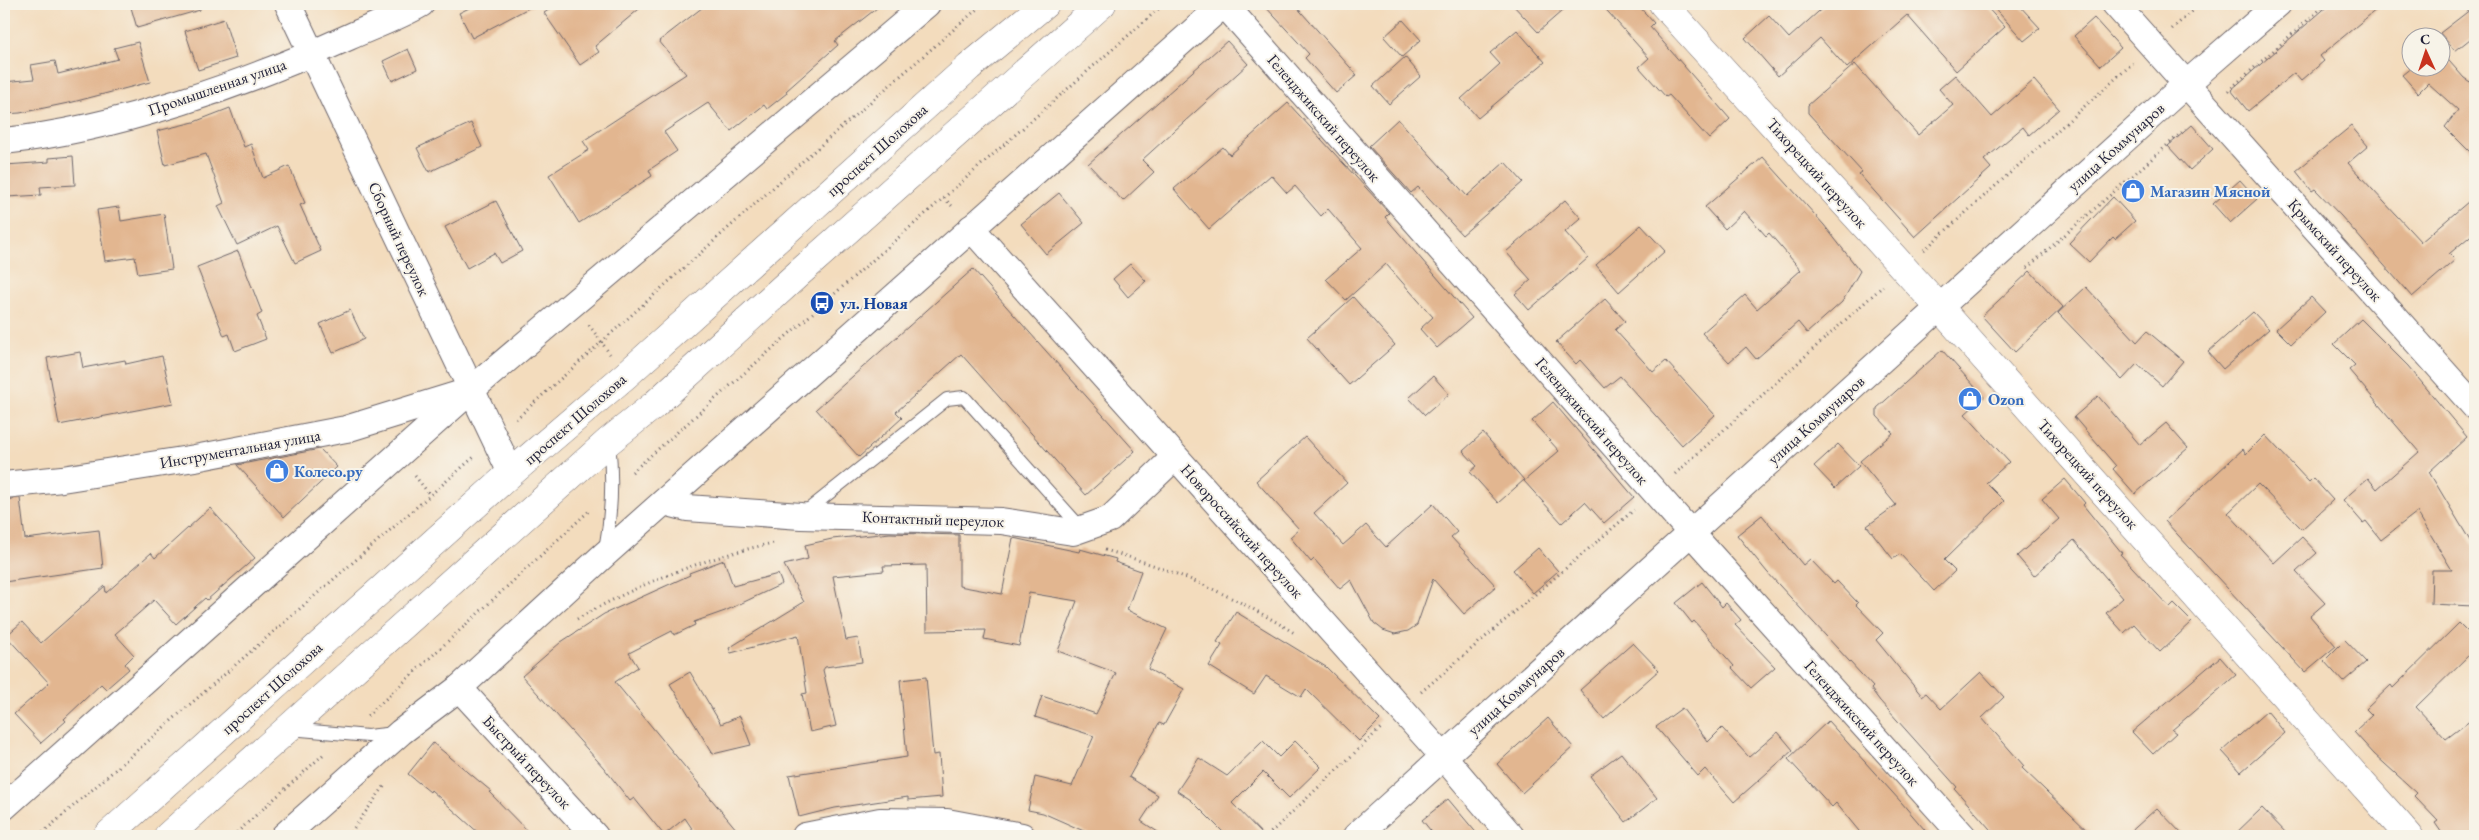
<svg xmlns="http://www.w3.org/2000/svg" width="2479" height="840" font-family="'EB Garamond',serif">
  <style>
    .building { fill: #e2b690 }
    .lines { fill: none; stroke-linecap: round; stroke-linejoin: round }
    .service-casing { stroke: #6b6368; stroke-width: 14 }
    .minor-casing { stroke: #6b6368; stroke-width: 28 }
    .tertiary-casing { stroke: #6b6368; stroke-width: 29 }
    .primary-casing { stroke: #6b6368; stroke-width: 29 }
    .path { stroke: #6b6368; stroke-width: 3; stroke-dasharray: 1 4; stroke-linecap: butt }
    .service { stroke: #fff; stroke-width: 12 }
    .minor { stroke: #fff; stroke-width: 26 }
    .tertiary { stroke: #fff; stroke-width: 28 }
    .primary { stroke: #fff; stroke-width: 28 }
    .labels { text-anchor: middle; dominant-baseline: central; stroke-width: 4; stroke-linejoin: round; paint-order: stroke }
    .street-label { font-size: 16px; fill: #22223b; stroke: #f7f3e8 }
    .shop-label { font-size: 16px; font-weight: bold; fill: #366cbe; stroke: #f7f3e8; text-anchor: start }
    .transit-label { font-size: 16px; font-weight: bold; fill: #164399; stroke: #f7f3e8; text-anchor: start }
  </style>
  <rect width="100%" height="100%" fill="#f7f3e8"/>
  <filter id="ink" filterUnits="userSpaceOnUse"><feTurbulence type="fractalNoise" baseFrequency=".02" numOctaves="2"/><feDisplacementMap in="SourceGraphic" scale="10" xChannelSelector="R" yChannelSelector="G"/><feConvolveMatrix kernelMatrix="1 2 1 2 8 2 1 2 1" color-interpolation-filters="sRGB"/></filter>
  <filter id="wash" filterUnits="userSpaceOnUse"><feTurbulence type="fractalNoise" baseFrequency=".0096" numOctaves="4" result="noise"/><feDisplacementMap in="SourceGraphic" scale="20" xChannelSelector="R" yChannelSelector="G"/><feGaussianBlur stdDeviation="1.12" result="paint"/><feColorMatrix in="noise" values="0 0 0 0 0 0 0 0 0 0 0 0 0 0 0 0 0 1.4 0 .05"/><feComposite in="paint" operator="in"/></filter>
  <g filter="url(#wash)">
    <rect width="100%" height="100%" fill="#f3dcbd"/>
    <g id="blocks">
      <!-- building -->
      <g class="building">
        <polygon points="130,4 199,4 200,10 137,28"/>
        <polygon points="477,4 536,4 472,38 459,13"/>
        <polygon points="558,4 645,4 595,46 599,52 580,65 544,13"/>
        <polygon points="707,4 882,4 835,41 838,45 786,91 787,93 767,109 764,105 731,131 708,103 664,132 677,151 649,170 652,176 579,223 549,175 589,150 583,141 686,74 659,41"/>
        <polygon points="1263,4 1294,4 1357,75 1336,93 1305,58 1309,54"/>
        <polygon points="1512,4 1570,4 1538,32"/>
        <polygon points="1601,4 1637,4 1654,23 1650,27 1730,119 1709,139 1669,95 1666,97 1639,67 1649,58"/>
        <polygon points="1827,4 1984,4 2005,27 1956,71 1907,15 1847,68 1820,38 1778,76 1745,38 1769,16 1789,38"/>
        <polygon points="1991,4 2018,4 2040,28 2024,41"/>
        <polygon points="2330,4 2383,4 2320,56 2324,61 2301,81 2294,73 2248,111 2231,90"/>
        <polygon points="2475,6 2475,35 2455,51 2440,33"/>
        <polygon points="2094,18 2121,48 2101,66 2074,36"/>
        <polygon points="224,19 236,58 198,70 185,31"/>
        <polygon points="1403,20 1421,40 1402,57 1384,37"/>
        <polygon points="1517,30 1545,62 1478,118 1461,99 1500,64 1490,53"/>
        <polygon points="1227,41 1248,64 1142,160 1154,172 1123,201 1088,164"/>
        <polygon points="138,42 150,82 73,102 20,113 4,114 4,82 34,79 31,65 55,61 58,74 118,59 114,48"/>
        <polygon points="408,49 417,69 392,81 383,61"/>
        <polygon points="2442,53 2464,78 2475,85 2475,157 2445,127 2458,110 2428,83 2418,93 2402,75 2412,67 2442,68"/>
        <polygon points="1405,57 1421,76 1389,104 1373,86"/>
        <polygon points="1855,64 1918,135 1953,105 1939,89 1955,75 1992,117 2034,80 2059,109 2029,135 2023,127 1984,160 1991,168 1915,237 1859,174 1862,172 1808,113 1808,105"/>
        <polygon points="1288,103 1389,213 1385,217 1472,318 1437,348 1420,329 1433,317 1386,264 1346,300 1326,279 1362,248 1328,209 1321,216 1295,186 1287,193 1271,175 1209,229 1174,189 1223,147 1230,155"/>
        <polygon points="230,108 244,147 251,144 263,178 289,166 305,203 300,205 321,251 295,263 277,226 237,245 218,206 224,203 206,154 165,165 157,131 194,122"/>
        <polygon points="1398,119 1467,196 1505,162 1523,182 1462,235 1418,187 1411,193 1369,146"/>
        <polygon points="471,123 482,147 429,172 417,148"/>
        <polygon points="2192,125 2213,149 2190,170 2168,146"/>
        <polygon points="2351,126 2368,146 2348,163 2421,242 2475,196 2475,232 2449,254 2455,260 2412,297 2341,216 2315,189 2312,191 2296,171"/>
        <polygon points="73,156 75,185 40,187 41,195 7,197 5,165 49,162 49,158"/>
        <polygon points="1763,157 1824,225 1860,271 1842,302 1807,333 1798,322 1756,359 1746,347 1729,362 1702,333 1745,295 1757,309 1801,270 1769,233 1766,236 1744,211 1725,229 1705,207"/>
        <polygon points="2240,180 2257,199 2230,223 2213,204"/>
        <polygon points="1059,193 1084,223 1046,254 1021,224"/>
        <polygon points="2113,197 2135,221 2115,239 2113,237 2089,262 2069,243"/>
        <polygon points="1565,200 1581,218 1565,232 1588,258 1529,310 1515,294 1531,280 1506,252"/>
        <polygon points="496,201 522,251 500,263 494,253 467,268 445,227"/>
        <polygon points="119,207 121,221 164,214 172,269 138,274 135,257 105,261 97,210"/>
        <polygon points="1641,225 1665,251 1619,292 1596,265"/>
        <polygon points="238,251 262,313 257,316 266,339 235,351 229,334 224,336 197,267"/>
        <polygon points="1130,264 1146,281 1128,297 1113,279"/>
        <polygon points="973,269 1135,451 1086,495 961,354 896,412 902,418 859,457 816,409"/>
        <polygon points="2030,271 2063,307 2015,352 1982,316"/>
        <polygon points="2086,287 2137,342 2147,331 2183,361 2162,386 2137,364 2122,380 2058,313"/>
        <polygon points="1353,297 1395,345 1349,385 1307,338"/>
        <polygon points="2311,297 2325,312 2291,344 2276,329"/>
        <polygon points="1605,299 1625,321 1615,330 1653,372 1666,361 1715,415 1682,445 1620,376 1605,388 1580,360 1576,364 1556,342"/>
        <polygon points="350,310 364,339 333,353 320,324"/>
        <polygon points="2253,312 2269,329 2223,369 2208,352"/>
        <polygon points="2361,319 2408,366 2467,437 2429,472 2475,549 2475,610 2473,606 2431,604 2432,570 2452,570 2417,512 2381,540 2366,521 2363,523 2343,500 2368,478 2377,489 2419,452 2349,370 2355,365 2334,344"/>
        <polygon points="1942,350 1984,397 1965,414 2009,462 1986,483 2004,501 1944,560 1955,571 1934,591 1900,554 1893,559 1867,526 1896,505 1860,461 1893,433 1877,416 1877,408"/>
        <polygon points="80,352 83,368 125,360 126,364 162,356 173,403 59,425 47,358"/>
        <polygon points="1433,376 1449,394 1425,415 1409,398"/>
        <polygon points="2098,396 2140,445 2166,423 2188,448 2135,494 2113,469 2116,466 2074,417"/>
        <polygon points="1553,402 1634,497 1604,523 1585,502 1562,523 1524,481 1559,451 1532,421"/>
        <polygon points="1483,433 1524,480 1498,503 1470,472 1477,466 1463,451"/>
        <polygon points="2265,435 2309,482 2313,478 2333,500 2302,529 2258,484 2228,513 2274,563 2302,537 2317,553 2296,572 2325,603 2310,616 2336,646 2305,672 2165,521 2243,449 2246,454"/>
        <polygon points="1305,437 1347,483 1314,513 1343,545 1366,525 1386,547 1433,504 1457,532 1451,537 1496,586 1464,614 1433,579 1417,625 1408,631 1395,634 1383,630 1374,623 1351,580 1340,589 1314,559 1311,562 1290,537 1299,529 1256,481"/>
        <polygon points="1838,444 1859,466 1835,488 1814,466"/>
        <polygon points="320,449 337,467 284,517 237,465"/>
        <polygon points="2065,479 2085,503 2083,505 2122,553 2120,554 2170,608 2174,604 2192,622 2160,652 2134,624 2124,633 2106,613 2123,598 2074,540 2034,576 2017,556 2059,519 2042,499"/>
        <polygon points="20,498 25,539 99,530 103,568 4,582 4,500"/>
        <polygon points="210,508 255,558 207,600 205,598 176,624 154,600 115,634 134,655 125,664 129,669 106,689 101,684 64,719 66,721 41,743 14,714 49,683 6,636 22,622 41,643 105,586 106,593 151,553 155,558"/>
        <polygon points="1762,515 1803,565 1810,559 1834,584 1837,581 1858,603 1856,605 1883,633 1876,640 1922,696 1926,693 1941,709 1981,672 2004,697 1982,718 2024,766 2022,768 2093,836 1996,836 1955,789 1957,787 1880,701 1871,689 1873,687 1767,572 1737,535"/>
        <polygon points="890,533 959,535 959,586 1002,594 1013,538 1079,552 1080,549 1116,559 1115,562 1141,571 1127,610 1167,629 1148,669 1184,689 1164,725 1159,723 1129,777 1158,795 1141,821 1164,836 1095,836 1043,813 1028,810 1035,777 1072,786 1094,736 1035,717 1042,696 1096,714 1116,673 1058,651 1077,601 1029,593 1019,646 984,639 986,630 927,631 926,565 883,566 884,571 833,576 846,640 858,638 862,662 825,667 823,670 836,726 810,732 802,694 807,693 798,635 731,653 729,648 804,602 784,565 808,559 805,545 832,539"/>
        <polygon points="1538,548 1558,571 1533,593 1513,570"/>
        <polygon points="724,560 733,586 778,574 782,584 725,611 694,622 695,625 674,635 672,631 629,653 638,667 615,682 699,784 700,788 702,788 742,836 697,836 685,818 664,835 634,798 630,801 604,768 522,676 561,642 604,614 690,575 689,573"/>
        <polygon points="1702,582 1722,607 1726,603 1741,620 1735,625 1775,667 1751,688 1732,668 1734,666 1694,621 1692,623 1676,603"/>
        <polygon points="1236,612 1326,667 1380,720 1359,741 1306,689 1301,697 1266,676 1254,694 1209,666 1222,645 1217,642"/>
        <polygon points="2459,623 2475,639 2475,649 2416,707 2446,739 2475,717 2475,836 2444,836 2435,823 2438,821 2414,796 2417,793 2374,754 2354,732 2372,715 2366,709 2391,685 2393,688"/>
        <polygon points="2345,640 2366,662 2343,682 2324,661"/>
        <polygon points="1633,643 1659,670 1604,719 1580,690"/>
        <polygon points="2220,657 2236,675 2172,730 2176,733 2153,754 2132,732"/>
        <polygon points="690,672 721,724 740,716 751,745 713,754 670,684"/>
        <polygon points="926,677 933,755 939,754 942,797 908,800 908,797 835,808 799,817 789,775 907,757 900,680"/>
        <polygon points="1682,708 1708,742 1722,728 1749,757 1778,732 1793,750 1734,802 1705,769 1698,776 1656,727"/>
        <polygon points="2267,711 2285,733 2241,772 2222,751"/>
        <polygon points="1548,718 1573,747 1522,793 1497,764"/>
        <polygon points="1828,721 1901,802 1930,836 1863,836 1836,803 1832,807 1788,759"/>
        <polygon points="1263,741 1279,757 1295,741 1321,767 1289,798 1263,772 1232,803 1264,836 1227,836 1191,800 1177,791 1199,758 1227,776"/>
        <polygon points="433,743 491,791 489,792 532,836 482,836 431,790 430,792 408,774"/>
        <polygon points="1621,753 1657,798 1626,822 1590,776"/>
        <polygon points="1448,799 1479,836 1435,836 1422,820"/>
        <polygon points="2157,808 2184,836 2126,836"/>
        <polygon points="2262,808 2289,836 2233,836"/>
      </g>
    </g>
  </g>
  <g filter="url(#ink)">
    <use href="#blocks" fill-opacity="0" stroke="#6b6368" stroke-width="1"/>
    <g class="lines">
      <!-- service casing -->
      <g class="service-casing">
        <g id="service">
          <polyline points="803,514 947,399 964,397 1082,529"/>
          <path d="M 605,550 C 612,513 613,479 609,441"/>
          <polyline points="290,729 368,736 395,733"/>
        </g>
      </g>
      <!-- minor casing -->
      <g class="minor-casing">
        <g id="minor">
          <polyline points="288,4 511,473"/>
          <polyline points="1224,4 1691,533 1963,836"/>
          <polyline points="2115,4 2475,407"/>
          <path d="M 4,141 C 118,129 245,84 349,37 C 373,26 399,17 421,4"/>
          <polyline points="971,228 1443,756 1511,836"/>
          <polyline points="4,485 62,479 195,458 346,429 463,393"/>
          <polyline points="664,502 687,508 801,516 1001,521 1073,532 1110,519 1175,457"/>
          <polyline points="459,688 595,836"/>
          <polyline points="4,807 471,390 927,4"/>
          <polyline points="284,836 401,732 459,688 604,555 1224,4"/>
          <polyline points="805,836 880,821 947,822 1022,836"/>
          <polyline points="1356,836 2186,84 2278,4"/>
        </g>
      </g>
      <!-- tertiary casing -->
      <g class="tertiary-casing">
        <polyline id="tertiary" points="1663,4 1940,308 2409,836"/>
      </g>
      <!-- primary casing -->
      <g class="primary-casing">
        <g id="primary">
          <polyline points="107,836 511,473 626,375 969,67 1045,4"/>
          <polyline points="168,836 609,441 654,405 798,274 1102,4"/>
        </g>
      </g>
      <!-- path -->
      <g class="path">
        <polyline points="2172,29 2200,4"/>
        <polyline points="2228,91 2326,4"/>
        <polyline points="944,198 954,208"/>
        <polyline points="1924,250 2133,63"/>
        <polyline points="2027,268 2188,127"/>
        <polyline points="589,325 610,354"/>
        <polyline points="516,419 805,159 983,4"/>
        <polyline points="632,472 1164,4"/>
        <polyline points="1675,474 1883,286"/>
        <polyline points="415,476 430,495"/>
        <path d="M 1105,550 C 1173,569 1237,597 1296,634"/>
        <path d="M 577,619 C 638,584 704,558 773,543"/>
        <polyline points="1421,692 1634,510"/>
        <polyline points="367,716 590,510"/>
        <polyline points="39,836 474,457"/>
        <polyline points="233,836 325,753"/>
        <polyline points="348,836 386,784"/>
        <polyline points="1267,836 1382,727"/>
      </g>
      <!-- service -->
      <use href="#service" class="service"/>
      <!-- minor -->
      <use href="#minor" class="minor"/>
      <!-- tertiary -->
      <use href="#tertiary" class="tertiary"/>
      <!-- primary -->
      <use href="#primary" class="primary"/>
    </g>
  </g>
  <!-- icons -->
  <defs>
    <g id="shop-disc" transform="scale(1.25)"><circle r="9.5" fill="#3f7fe0" stroke="#f7f3e8"/><path d="M-5-2.5h2.3a2.7 3.5 0 0 1 5.4 0H5L5.5 6h-11ZM-1.5-2.5h3a1.5 2.3 0 0 0-3 0Z" fill="#fff"/></g>
    <g id="bus-disc" transform="scale(1.25)"><circle r="9.5" fill="#1a4fb4" stroke="#f7f3e8"/><path d="M-5-6H5V4H4V6H2V4H-2V6H-4V4H-5ZM-3.5-4V0h7V-4ZM-3.5 1.2v1.5H-2V1.2ZM2 1.2v1.5H3.5V1.2Z" fill="#fff"/></g>
  </defs>
  <g fill-rule="evenodd">
    <use href="#shop-disc" x="2133" y="191"/>
    <use href="#bus-disc" x="822" y="303"/>
    <use href="#shop-disc" x="1970" y="399"/>
    <use href="#shop-disc" x="277" y="471"/>
  </g>
  <g class="labels">
    <!-- street labels -->
    <g class="street-label">
      <text transform="translate(217 87) rotate(-19)">Промышленная улица</text>
      <text transform="translate(1324 118) rotate(49)">Геленджикский переулок</text>
      <text transform="translate(2116 147) rotate(-42)">улица Коммунаров</text>
      <text transform="translate(877 150) rotate(-42)">проспект Шолохова</text>
      <text transform="translate(1817 173) rotate(48)">Тихорецкий переулок</text>
      <text transform="translate(399 239) rotate(65)">Сборный переулок</text>
      <text transform="translate(2335 250) rotate(48)">Крымский переулок</text>
      <text transform="translate(575 419) rotate(-41)">проспект Шолохова</text>
      <text transform="translate(1816 420) rotate(-42)">улица Коммунаров</text>
      <text transform="translate(1592 421) rotate(49)">Геленджикский переулок</text>
      <text transform="translate(240 449) rotate(-10)">Инструментальная улица</text>
      <text transform="translate(2088 474) rotate(48)">Тихорецкий переулок</text>
      <text transform="translate(933 519) rotate(2)">Контактный переулок</text>
      <text transform="translate(1242 531) rotate(48)">Новороссийский переулок</text>
      <text transform="translate(272 688) rotate(-42)">проспект Шолохова</text>
      <text transform="translate(1516 691) rotate(-42)">улица Коммунаров</text>
      <text transform="translate(1862 723) rotate(48)">Геленджикский переулок</text>
      <text transform="translate(527 762) rotate(47)">Быстрый переулок</text>
    </g>
    <!-- shop labels -->
    <g class="shop-label">
      <text x="2150" y="191">Магазин Мясной</text>
      <text x="1988" y="399">Ozon</text>
      <text x="294" y="471">Колесо.ру</text>
    </g>
    <!-- transit labels -->
    <g class="transit-label">
      <text x="840" y="303">ул. Новая</text>
    </g>
  </g>
  <!-- margin -->
  <rect width="2479" height="840" fill="none" stroke="#f7f3e8" stroke-width="20"/>
  <!-- north arrow -->
  <g transform="translate(2426 52) rotate(357)"><circle r="24" fill="#f7f3e8" stroke="#a29fa3"/>
  <path d="M0-4L9 19L0 12L-9 19Z" fill="#c8321e"/>
  <text y="-8" font-size="14" font-weight="bold" text-anchor="middle" fill="#22223b">С</text>
  </g>
</svg>
